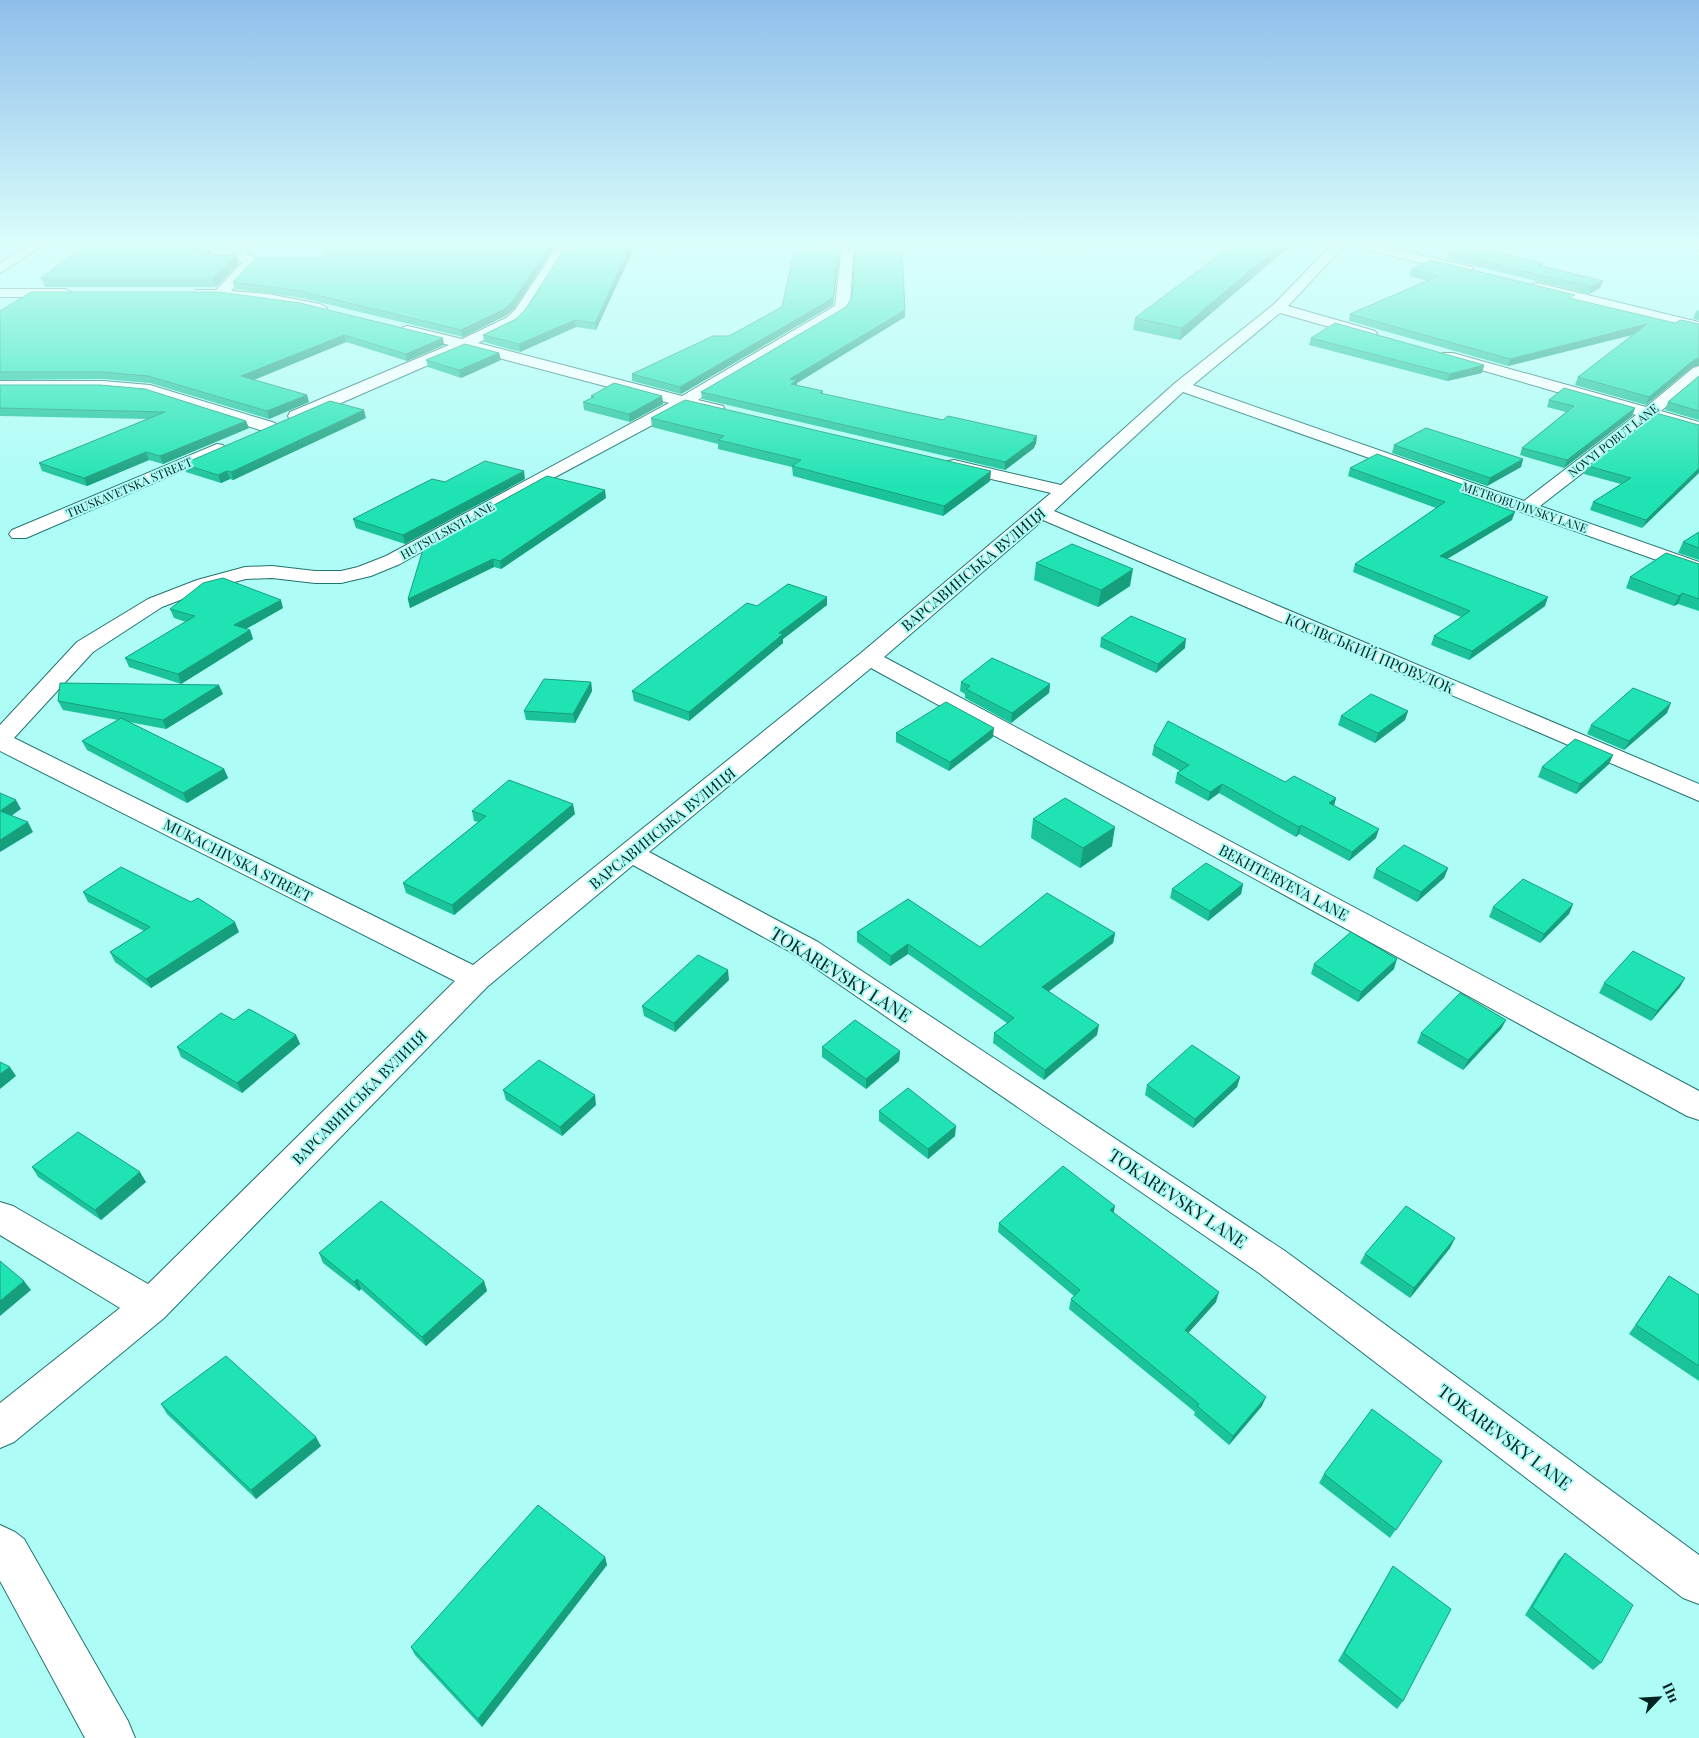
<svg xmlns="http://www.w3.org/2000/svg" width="1699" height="1738" font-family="'Playfair Display',serif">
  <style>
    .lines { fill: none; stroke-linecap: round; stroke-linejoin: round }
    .street-casing { stroke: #22746f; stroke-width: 2 }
    .secondary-casing { stroke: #22746f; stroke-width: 2 }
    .street { fill: #fff; fill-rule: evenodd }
    .secondary { fill: #fff; fill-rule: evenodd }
    .wall { fill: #1bc39a }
    .shaded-wall { fill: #169f7d }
    .building { fill: #1fe3b3; stroke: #169f7d }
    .labels { text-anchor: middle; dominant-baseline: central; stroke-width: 4; stroke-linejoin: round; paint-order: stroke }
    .far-street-label { font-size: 12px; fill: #032422; stroke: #aefcf6 }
    .street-label { font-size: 15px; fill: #032422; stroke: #aefcf6 }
    .near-street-label { font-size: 18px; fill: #032422; stroke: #aefcf6 }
  </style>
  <rect width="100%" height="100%" fill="#aefcf6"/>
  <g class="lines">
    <!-- street casing -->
    <g class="street-casing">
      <g id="street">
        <polygon points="29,245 44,245 0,273 0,263"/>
        <polygon points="238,245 250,245 246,253 254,257 256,264 231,291 268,294 320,304 327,308 325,311 320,312 268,302 196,296 194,293 196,290 216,290 242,263 233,254"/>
        <polygon points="558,245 570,245 525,316 516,324 478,343 682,396 835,306 842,245 854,245 850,304 845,312 698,400 723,406 725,410 723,414 717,415 686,407 544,483 400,564 371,576 341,583 315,583 272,578 246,579 211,588 162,607 93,652 14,738 473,965 861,653 1051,493 948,469 945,465 948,461 954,460 1061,485 1175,383 1273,305 1332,245 1345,245 1288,306 1375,331 1377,334 1375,337 1365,337 1280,313 1193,385 1524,501 1636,415 1443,359 1440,356 1443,353 1453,353 1646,407 1693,368 1699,366 1699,379 1661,411 1699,422 1699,432 1652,419 1540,506 1699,562 1699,575 1183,392 1054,511 1699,784 1699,801 1043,520 884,657 1699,1091 1699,1120 1687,1116 871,668 649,852 818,942 1285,1251 1699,1555 1699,1604 1683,1598 1259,1273 798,956 633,865 487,987 164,1318 14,1442 0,1448 0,1403 120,1308 0,1235 0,1202 13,1206 148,1284 455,981 0,751 0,725 77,642 148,599 197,580 245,567 272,566 315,571 341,571 358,567 386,556 669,403 465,349 302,420 290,420 288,416 290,412 449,345 403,333 401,330 403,327 408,326 462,339 506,318 515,310"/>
        <polygon points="1357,245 1379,245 1472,267 1474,270 1467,274 1359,248"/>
        <polygon points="1538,283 1699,322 1699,330 1533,290 1531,287 1533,284"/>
        <polygon points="0,289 66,289 73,293 66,297 0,297"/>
        <polygon points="0,381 103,381 150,385 275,423 278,427 275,431 263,431 148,395 103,391 0,391"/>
        <polygon points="217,444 223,445 226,449 223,453 26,538 12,538 9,534 12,530"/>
        <polygon points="0,1525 15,1532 24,1539 128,1721 135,1738 85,1738 0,1581"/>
      </g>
    </g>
    <!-- secondary casing -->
    <g class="secondary-casing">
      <polygon id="secondary" points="1688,245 1699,245 1699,250 1690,248"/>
    </g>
    <!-- street -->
    <use href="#street" class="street"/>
    <!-- secondary -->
    <use href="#secondary" class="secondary"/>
  </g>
  <!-- wall -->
  <g class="wall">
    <polygon points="86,245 213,245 207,249 211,255 236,255 238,264 216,287 45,287 41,278"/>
    <polygon points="332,245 556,245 514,309 505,316 463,337 302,298 235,289 233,282 321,258"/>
    <polygon points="567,245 671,245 670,249 634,248 596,330 576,327 520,352 484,342 483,335 516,319 525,310"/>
    <polygon points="1000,245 1291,245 1180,340 1133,330 1135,318 1229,248 1002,249"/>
    <polygon points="838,253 839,259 833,305 681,394 632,381 632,374 729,336 782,307"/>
    <polygon points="1449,253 1543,263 1542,266 1600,288 1589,294 1447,259"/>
    <polygon points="1411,269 1574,299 1692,367 1646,405 1575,385 1578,377 1635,334 1508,366 1349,321 1350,314 1428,281 1409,276"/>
    <polygon points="31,292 444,345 407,361 346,342 253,380 309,402 269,419 150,383 103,379 0,380 0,311"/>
    <polygon points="1699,310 1699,320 1693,319 1696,311"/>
    <polygon points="905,317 797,383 797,385 823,391 823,394 1036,444 1035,445 1034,448 1005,470 702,399 701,392"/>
    <polygon points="1311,338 1484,365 1482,373 1447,381 1309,345"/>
    <polygon points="499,353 501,360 461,378 428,367 426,360"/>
    <polygon points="1699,376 1699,420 1665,410 1668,402"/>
    <polygon points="0,385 100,385 249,428 163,464 149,460 87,486 42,471 39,463 147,419 0,416"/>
    <polygon points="591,396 662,396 663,404 630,422 584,410 583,402 591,398"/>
    <polygon points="1549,400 1635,408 1632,416 1564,468 1520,455 1522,448 1566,412 1547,407"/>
    <polygon points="366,418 233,480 230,479 221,483 186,472 183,464"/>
    <polygon points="651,418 990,481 943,516 793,476 792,467 718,449 718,444 652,427"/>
    <polygon points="1699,425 1642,528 1590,510 1593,502 1621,484 1584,474 1588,466"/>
    <polygon points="1394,445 1523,459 1521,467 1487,486 1392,453"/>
    <polygon points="1350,468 1469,496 1512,520 1447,559 1545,606 1469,660 1431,645 1434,636 1461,617 1353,572 1355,564 1436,508 1348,476"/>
    <polygon points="525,479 405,544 356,528 353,519"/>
    <polygon points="606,498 501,569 494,567 410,608 408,599"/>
    <polygon points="1699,532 1699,560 1678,553 1683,542"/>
    <polygon points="1036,563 1130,586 1098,607 1034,580"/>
    <polygon points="1699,564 1699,611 1678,604 1674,606 1626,588 1630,577"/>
    <polygon points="827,605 783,639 783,643 689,721 634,701 632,691 757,606"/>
    <polygon points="283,608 246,629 250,630 253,639 181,684 129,667 125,658 186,622 174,618 170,609"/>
    <polygon points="1101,638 1185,648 1156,673 1100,647"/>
    <polygon points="591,682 592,691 575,723 526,720 524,711"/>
    <polygon points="961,682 1050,684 1049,693 1011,723 965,698 965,694 960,691"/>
    <polygon points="223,694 166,729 129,722 224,769 228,778 187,803 87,750 82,741 118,720 63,710 58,701"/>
    <polygon points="1408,711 1405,720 1375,743 1338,725 1341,716"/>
    <polygon points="1667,713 1624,750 1587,734 1591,725"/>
    <polygon points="896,733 993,737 949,771 896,742"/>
    <polygon points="1154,746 1285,782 1336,798 1334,806 1376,838 1349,861 1299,834 1296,837 1219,793 1208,801 1175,783 1177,773 1180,771 1152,755"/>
    <polygon points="1613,755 1609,764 1576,794 1538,777 1542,767"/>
    <polygon points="472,811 575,814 454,915 406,893 403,883 478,822 474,821"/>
    <polygon points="1033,819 1112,846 1080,868 1031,838"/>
    <polygon points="1448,868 1444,878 1417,902 1373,878 1376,869"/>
    <polygon points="1243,884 1241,894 1208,921 1170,898 1172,889"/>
    <polygon points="83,892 239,932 151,988 115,962 110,952 144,931 88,902"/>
    <polygon points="1573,904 1569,914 1540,943 1489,917 1493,907"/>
    <polygon points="857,932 980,947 1115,933 1113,943 1049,991 1097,1035 1044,1080 993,1043 994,1033 1007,1023 908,954 890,966 857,942"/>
    <polygon points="1314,964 1394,969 1358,1002 1311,974"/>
    <polygon points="729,980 675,1032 644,1016 642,1006"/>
    <polygon points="1604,983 1680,987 1651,1021 1599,993"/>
    <polygon points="234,1020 296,1035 300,1044 242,1093 181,1057 177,1047"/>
    <polygon points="1506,1020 1501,1029 1463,1070 1417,1043 1421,1033"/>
    <polygon points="822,1047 900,1051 899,1061 866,1089 822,1057"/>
    <polygon points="1240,1077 1237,1087 1193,1128 1145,1095 1147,1085"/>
    <polygon points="503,1090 596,1105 562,1136 506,1100"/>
    <polygon points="879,1111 955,1136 928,1159 879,1121"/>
    <polygon points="32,1167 146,1182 101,1220 38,1177"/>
    <polygon points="1113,1213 1216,1302 1188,1333 1262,1406 1229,1445 1194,1415 1195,1412 1069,1309 1071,1299 1074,1296 998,1232 999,1223"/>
    <polygon points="1455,1238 1450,1248 1410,1298 1360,1263 1365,1254"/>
    <polygon points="319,1253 484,1281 487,1291 426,1346 361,1289 359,1291 323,1263"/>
    <polygon points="1669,1276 1699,1295 1699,1381 1629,1334"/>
    <polygon points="161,1404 321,1446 256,1499 167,1414"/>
    <polygon points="1442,1461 1390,1538 1319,1483 1324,1474"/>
    <polygon points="1565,1553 1601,1663 1593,1670 1525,1615 1558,1561"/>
    <polygon points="605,1557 607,1565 482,1727 415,1655 411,1647"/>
    <polygon points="1393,1566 1403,1701 1397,1709 1338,1661"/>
  </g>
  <!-- shaded-wall -->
  <g class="shaded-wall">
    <polygon points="199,245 213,245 196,258 194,249"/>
    <polygon points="551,245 556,245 514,309 505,316 463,337 461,330"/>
    <polygon points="631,245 633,245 634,248 596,330 595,323"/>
    <polygon points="1280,245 1291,245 1180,340 1182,328"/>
    <polygon points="210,249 212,258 204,255"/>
    <polygon points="838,253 839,259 833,305 681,394 680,387 833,298"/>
    <polygon points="236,255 238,264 216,287 213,278"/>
    <polygon points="1603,281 1600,288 1589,294 1591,287"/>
    <polygon points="905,310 905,317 797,383 797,388 791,391 790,379"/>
    <polygon points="575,320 576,327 520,352 519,344"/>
    <polygon points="1647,324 1644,332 1508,366 1510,359"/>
    <polygon points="344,335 346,342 244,384 241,376"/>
    <polygon points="443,338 444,345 407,361 406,354"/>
    <polygon points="499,353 501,360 461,378 459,370"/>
    <polygon points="1699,358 1699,365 1692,367 1646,405 1649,397 1695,359"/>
    <polygon points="1484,365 1482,373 1447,381 1450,374"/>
    <polygon points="307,395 309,402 269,419 267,411"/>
    <polygon points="662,396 663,404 630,422 629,414"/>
    <polygon points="1635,408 1632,416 1564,468 1567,460"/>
    <polygon points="364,410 366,418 233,480 231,472"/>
    <polygon points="246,421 249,428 163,464 160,456"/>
    <polygon points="1037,436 1036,444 1035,445 1034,448 1005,470 1005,462"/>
    <polygon points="146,452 149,460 87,486 84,478"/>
    <polygon points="1523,459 1521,467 1487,486 1490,478"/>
    <polygon points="1699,468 1699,473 1642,528 1646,520"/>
    <polygon points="227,471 230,479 221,483 218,475"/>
    <polygon points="524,471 525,479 405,544 403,535"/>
    <polygon points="991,471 990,481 943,516 944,506"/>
    <polygon points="1472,488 1470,496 1462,493"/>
    <polygon points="605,490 606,498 501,569 500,561"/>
    <polygon points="1515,512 1512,520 1437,565 1440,556"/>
    <polygon points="493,559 494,567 410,608 408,599"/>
    <polygon points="1133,569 1130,586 1098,607 1101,590"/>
    <polygon points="1682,593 1678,604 1674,606 1679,596"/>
    <polygon points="827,597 827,605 783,639 783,643 689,721 689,712 779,633"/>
    <polygon points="1548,597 1545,606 1469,660 1472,651"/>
    <polygon points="281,600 283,608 237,634 234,625"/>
    <polygon points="250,630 253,639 181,684 178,674"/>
    <polygon points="1186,639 1185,648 1156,673 1158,664"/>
    <polygon points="591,682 592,691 575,723 573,714"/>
    <polygon points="1050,684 1049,693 1011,723 1012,713"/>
    <polygon points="219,685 223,694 166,729 163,720"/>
    <polygon points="1671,703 1667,713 1624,750 1629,741"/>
    <polygon points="1408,711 1405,720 1375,743 1378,733"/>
    <polygon points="994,728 993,737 949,771 950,762"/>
    <polygon points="1613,755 1609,764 1576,794 1580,784"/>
    <polygon points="224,769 228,778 187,803 183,793"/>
    <polygon points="1222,784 1219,793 1208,801 1210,792"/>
    <polygon points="1336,798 1333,808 1329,803"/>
    <polygon points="16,800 21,809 4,821 0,813 0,811"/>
    <polygon points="573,804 575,814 454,915 452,905"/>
    <polygon points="28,822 33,832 0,852 0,840"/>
    <polygon points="1301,825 1299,834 1296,837 1299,827"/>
    <polygon points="1115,827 1112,846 1080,868 1083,848"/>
    <polygon points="1379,829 1376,838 1349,861 1352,852"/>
    <polygon points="1448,868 1444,878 1417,902 1421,892"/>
    <polygon points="1243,884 1241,894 1208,921 1210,911"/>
    <polygon points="1573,904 1569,914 1540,943 1544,934"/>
    <polygon points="235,922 239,932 151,988 146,979"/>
    <polygon points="1115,933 1113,943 1041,997 1042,987"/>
    <polygon points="908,944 908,954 890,966 891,956"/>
    <polygon points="1397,959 1394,969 1358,1002 1361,992"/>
    <polygon points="728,970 729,980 675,1032 674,1023"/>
    <polygon points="1685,978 1680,987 1651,1021 1657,1011"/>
    <polygon points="1506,1020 1501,1029 1463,1070 1468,1060"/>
    <polygon points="1099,1025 1097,1035 1044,1080 1045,1070"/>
    <polygon points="296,1035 300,1044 242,1093 237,1083"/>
    <polygon points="900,1051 899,1061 866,1089 866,1079"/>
    <polygon points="10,1067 16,1076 0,1089 0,1074"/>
    <polygon points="1240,1077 1237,1087 1193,1128 1195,1119"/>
    <polygon points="595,1095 596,1105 562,1136 560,1127"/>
    <polygon points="956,1126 955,1136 928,1159 928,1149"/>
    <polygon points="140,1172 146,1182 101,1220 95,1210"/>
    <polygon points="1115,1206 1113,1216 1110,1210"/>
    <polygon points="1455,1238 1450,1248 1410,1298 1414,1288"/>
    <polygon points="357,1279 361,1289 359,1291 354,1282"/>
    <polygon points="24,1281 31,1290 0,1316 0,1301"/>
    <polygon points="484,1281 487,1291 426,1346 422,1337"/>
    <polygon points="1219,1292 1216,1302 1182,1340 1185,1330"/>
    <polygon points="1266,1397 1262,1406 1229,1445 1233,1436"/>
    <polygon points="316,1437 321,1446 256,1499 251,1490"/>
    <polygon points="605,1557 607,1565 482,1727 478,1719"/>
  </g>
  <!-- building -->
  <g class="building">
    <polygon points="86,245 199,245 194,249 210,249 204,255 236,255 213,278 41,278"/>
    <polygon points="332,245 551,245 512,302 504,309 461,330 300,291 233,282 256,258 321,258"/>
    <polygon points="567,245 631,245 595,323 575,320 519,344 483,335 516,319 525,310"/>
    <polygon points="1232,245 1280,245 1182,328 1135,318"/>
    <polygon points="1466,245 1543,263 1538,265 1603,281 1591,287 1449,253"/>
    <polygon points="794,252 838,253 833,298 680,387 632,374 713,336 729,336 782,307"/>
    <polygon points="855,253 902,253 905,310 790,379 797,380 791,384 823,391 820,393 943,420 948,416 1037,436 1033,439 1035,440 1005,462 701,392 846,307 852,297"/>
    <polygon points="1431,260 1575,295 1569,298 1675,323 1681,320 1699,324 1699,358 1695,359 1649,397 1578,377 1647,324 1510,359 1350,314 1438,276 1411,269"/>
    <polygon points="31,292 219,292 300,303 443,338 406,354 344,335 241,376 307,395 267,411 148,376 100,372 0,372 0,311"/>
    <polygon points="1335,323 1484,365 1450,374 1311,338"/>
    <polygon points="465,344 499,353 459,370 426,360"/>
    <polygon points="1699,376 1699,411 1668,402"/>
    <polygon points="614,383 662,396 629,414 583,402 594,397 591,396"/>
    <polygon points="0,385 100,385 145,389 246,421 160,456 146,452 84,478 39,463 165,412 0,408"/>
    <polygon points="1564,388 1635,408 1567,460 1522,448 1574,406 1549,400"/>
    <polygon points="685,400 991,471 944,506 792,466 801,460 718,440 724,436 651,418"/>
    <polygon points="330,401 364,410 231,472 227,471 218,475 183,464"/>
    <polygon points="1656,413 1699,425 1699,468 1646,520 1593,502 1631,478 1588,466"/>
    <polygon points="1426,428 1523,459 1490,478 1394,445"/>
    <polygon points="1377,454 1472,488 1462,493 1515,512 1440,556 1548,597 1472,651 1434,636 1470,611 1355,564 1445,502 1350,468"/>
    <polygon points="485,461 524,471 403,535 353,519 432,479 445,482"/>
    <polygon points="547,476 605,490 500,561 493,559 408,599 425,543"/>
    <polygon points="1699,532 1699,548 1683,542"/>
    <polygon points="1072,544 1133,569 1101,590 1036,563"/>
    <polygon points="1666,553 1699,564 1699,599 1682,593 1679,596 1630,577"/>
    <polygon points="223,578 281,600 234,625 250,630 178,674 125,658 195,616 170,609 203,583"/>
    <polygon points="788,584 827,597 779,633 783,634 689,712 632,691 747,603 757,606"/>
    <polygon points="1131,616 1186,639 1158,664 1101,638"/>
    <polygon points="992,658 1050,684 1012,713 966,689 970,686 961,682"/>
    <polygon points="544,679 591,682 573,714 524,711"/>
    <polygon points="60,683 219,685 163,720 58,701"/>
    <polygon points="1633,688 1671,703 1629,741 1591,725"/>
    <polygon points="1371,694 1408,711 1378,733 1341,716"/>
    <polygon points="946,702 994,728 950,762 896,733"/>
    <polygon points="121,718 224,769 183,793 82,741"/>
    <polygon points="1168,721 1285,782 1294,776 1336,798 1329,803 1379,829 1352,852 1301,825 1299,827 1222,784 1210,792 1177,773 1189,765 1154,746"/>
    <polygon points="1575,739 1613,755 1580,784 1542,767"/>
    <polygon points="509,780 573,804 452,905 403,883 486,816 472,811"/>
    <polygon points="0,793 16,800 0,811"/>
    <polygon points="1065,798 1115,827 1083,848 1033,819"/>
    <polygon points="0,811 28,822 0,840"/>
    <polygon points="1404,845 1448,868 1421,892 1376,869"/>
    <polygon points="1206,863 1243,884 1210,911 1172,889"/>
    <polygon points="121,867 191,902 198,898 235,922 146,979 110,952 150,927 83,892"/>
    <polygon points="1523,879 1573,904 1544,934 1493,907"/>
    <polygon points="1047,893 1115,933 1042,987 1099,1025 1045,1070 994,1033 1014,1018 908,944 891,956 857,932 908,899 980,947"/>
    <polygon points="1351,932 1397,959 1361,992 1314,964"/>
    <polygon points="1633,951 1685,978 1657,1011 1604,983"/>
    <polygon points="698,955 728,970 674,1023 642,1006"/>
    <polygon points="1460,993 1506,1020 1468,1060 1421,1033"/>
    <polygon points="249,1009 296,1035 237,1083 177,1047 221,1013 234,1020"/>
    <polygon points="855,1020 900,1051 866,1079 822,1047"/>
    <polygon points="1192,1045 1240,1077 1195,1119 1147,1085"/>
    <polygon points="539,1060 595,1095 560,1127 503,1090"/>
    <polygon points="0,1062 10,1067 0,1074"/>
    <polygon points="908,1088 956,1126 928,1149 879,1111"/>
    <polygon points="78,1132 140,1172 95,1210 32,1167"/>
    <polygon points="1063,1166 1115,1206 1110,1210 1219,1292 1185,1330 1266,1397 1233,1436 1197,1406 1199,1404 1071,1299 1080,1290 999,1223"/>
    <polygon points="381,1201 484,1281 422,1337 357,1279 354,1282 319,1253"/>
    <polygon points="1406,1206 1455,1238 1414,1288 1365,1254"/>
    <polygon points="0,1261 24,1281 0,1301"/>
    <polygon points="1669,1276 1699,1295 1699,1366 1636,1325"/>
    <polygon points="226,1356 316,1437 251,1490 161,1404"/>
    <polygon points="1372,1409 1442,1461 1396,1530 1324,1474"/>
    <polygon points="538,1505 605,1557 478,1719 411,1647"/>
    <polygon points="1565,1553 1633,1605 1601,1663 1532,1607"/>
    <polygon points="1393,1566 1451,1609 1403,1701 1344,1653"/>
  </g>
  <!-- sky -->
  <linearGradient id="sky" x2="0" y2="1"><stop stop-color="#8fbeeb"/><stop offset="0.5" stop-color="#dbfefb"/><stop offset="1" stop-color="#dbfefb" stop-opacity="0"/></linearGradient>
  <rect width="1699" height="488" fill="url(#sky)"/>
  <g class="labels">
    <!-- far-street labels -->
    <g class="far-street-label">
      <text transform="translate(1613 440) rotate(-38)">NOVYI POBUT LANE</text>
      <text transform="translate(129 487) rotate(-23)">TRUSKAVETSKA STREET</text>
      <text transform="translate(1525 507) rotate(19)">METROBUDIVSKY LANE</text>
      <text transform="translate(447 530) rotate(-29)">HUTSULSKYI LANE</text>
    </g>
    <!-- street labels -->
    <g class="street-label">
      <text transform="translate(973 569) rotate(-40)">ВАРСАВИНСЬКА ВУЛИЦЯ</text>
      <text transform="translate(1370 653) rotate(23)">КОСІВСЬКИЙ ПРОВУЛОК</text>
      <text transform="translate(662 828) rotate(-39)">ВАРСАВИНСЬКА ВУЛИЦЯ</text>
      <text transform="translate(238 860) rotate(27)">MUKACHIVSKA STREET</text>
      <text transform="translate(1284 882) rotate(28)">BEKHTERYEVA LANE</text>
      <text transform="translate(359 1097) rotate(-45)">ВАРСАВИНСЬКА ВУЛИЦЯ</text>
    </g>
    <!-- near-street labels -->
    <g class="near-street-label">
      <text transform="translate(841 974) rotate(32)">TOKAREVSKY LANE</text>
      <text transform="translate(1178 1198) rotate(34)">TOKAREVSKY LANE</text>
      <text transform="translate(1505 1437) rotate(37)">TOKAREVSKY LANE</text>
    </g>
  </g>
  <!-- north arrow -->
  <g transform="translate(1659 1698) rotate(65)" stroke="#aefcf6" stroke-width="4" paint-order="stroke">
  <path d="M0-4L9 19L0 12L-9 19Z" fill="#032422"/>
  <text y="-8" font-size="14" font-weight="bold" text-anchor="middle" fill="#032422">Пн</text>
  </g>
</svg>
